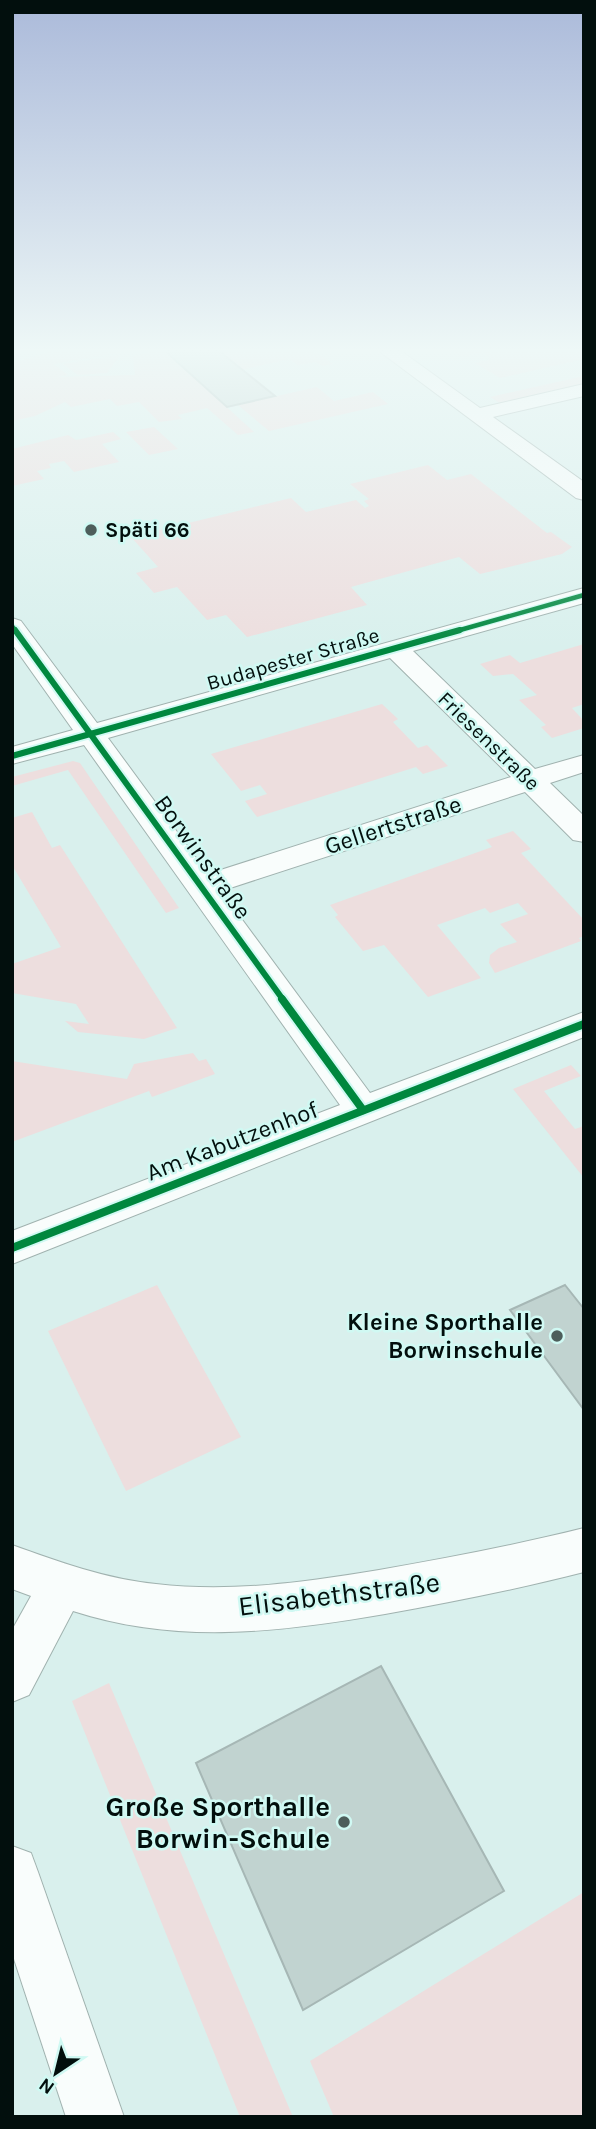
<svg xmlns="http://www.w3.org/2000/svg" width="596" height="2129" font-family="Karla,sans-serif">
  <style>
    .green { fill: #eddede }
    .building { fill: #c1d3d0; stroke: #a6b7b5; stroke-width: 2 }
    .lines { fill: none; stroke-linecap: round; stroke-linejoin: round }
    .street-casing { stroke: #a0b2af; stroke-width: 2 }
    .street { fill: #f9fdfc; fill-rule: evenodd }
    .cycleway-far2-casing { stroke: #d0f9f3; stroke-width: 7 }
    .cycleway-far1-casing { stroke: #d0f9f3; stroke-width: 10 }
    .cycleway-casing { stroke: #d0f9f3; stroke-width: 12 }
    .cycleway-far2 { stroke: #00873e; stroke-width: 4.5 }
    .cycleway-far1 { stroke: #00873e; stroke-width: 6 }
    .cycleway { stroke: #00873e; stroke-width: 8 }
    .poi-dot { fill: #4d5e5b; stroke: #d0f9f3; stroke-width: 2.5 }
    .labels { text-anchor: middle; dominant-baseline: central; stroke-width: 5; stroke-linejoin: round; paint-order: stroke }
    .far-poi-label { font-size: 21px; font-weight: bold; fill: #020f0d; stroke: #d0f9f3; text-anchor: start }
    .far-street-label { font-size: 21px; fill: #020f0d; stroke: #d0f9f3 }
    .street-label { font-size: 24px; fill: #020f0d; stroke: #d0f9f3 }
    .poi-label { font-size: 24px; font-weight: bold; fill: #020f0d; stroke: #d0f9f3; text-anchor: end }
    .near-street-label { font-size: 28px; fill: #020f0d; stroke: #d0f9f3 }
    .near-poi-label { font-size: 28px; font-weight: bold; fill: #020f0d; stroke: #d0f9f3; text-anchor: end }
  </style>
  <rect width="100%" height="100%" fill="#d9f0ed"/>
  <!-- green -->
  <g class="green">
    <polygon points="53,351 127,351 54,364 68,375 57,377 135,375 133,356 156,351 193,351 175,360 254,432 238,435 207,408 178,415 182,419 159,422 139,402 117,406 110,399 71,407 65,402 35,416 12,421 12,363"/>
    <polygon points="219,351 314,351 333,364 322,366 316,362 298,365 289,359 241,370"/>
    <polygon points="453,351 584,351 584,359 500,378 475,363 491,359 483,352 461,357"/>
    <polygon points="120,355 107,373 78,375 63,364"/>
    <polygon points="584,376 584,385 510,403 498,402 490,397"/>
    <polygon points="317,387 334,401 373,392 388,404 269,431 238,405"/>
    <polygon points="154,427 178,449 149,455 126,432"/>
    <polygon points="113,432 121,439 102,444 119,462 74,472 64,461 49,464 51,468 37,471 44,479 12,486 12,449 68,435 76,440"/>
    <polygon points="428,465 447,480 471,474 547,533 551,532 572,547 562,554 480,574 459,557 351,587 367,605 247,637 226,615 207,620 177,587 154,593 136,573 158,567 131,537 291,498 306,512 356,500 365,508 369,506 364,501 369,499 350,484"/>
    <polygon points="584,644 584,704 572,708 584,721 584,728 552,738 541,727 546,725 519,700 537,695 513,674 493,676 480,664 510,655 520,663"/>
    <polygon points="382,704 398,719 393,722 418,748 427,745 448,766 423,774 416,767 257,817 245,801 267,794 260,785 241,791 211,754"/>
    <polygon points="73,761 80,763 179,908 166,913 68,770 12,786 12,777"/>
    <polygon points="32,812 52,848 60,845 177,1028 144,1039 78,1032 65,1021 89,1024 76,1004 12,993 12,964 61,947 12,865 12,818"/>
    <polygon points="513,831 531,849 521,853 584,920 584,936 579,938 581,941 495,973 489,963 490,955 499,948 517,942 500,924 528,914 518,903 490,913 485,908 437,925 481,978 428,997 384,945 363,951 335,917 338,915 330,905 492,847 486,840"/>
    <polygon points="193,1053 199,1061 206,1059 215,1074 152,1097 149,1091 12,1142 12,1061 127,1079 134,1064"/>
    <polygon points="571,1065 581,1076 544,1091 575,1129 584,1126 584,1178 513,1089"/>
    <polygon points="157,1285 241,1437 126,1491 48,1331"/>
    <polygon points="109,1683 293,2117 240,2117 72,1701"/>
    <polygon points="584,1892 584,2117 334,2117 310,2061"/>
  </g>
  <!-- building -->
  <g class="building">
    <polygon points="165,351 219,351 275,396 227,407"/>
    <polygon points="565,1285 584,1309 584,1410 510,1310"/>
    <polygon points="381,1666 504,1891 303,2010 196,1763"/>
  </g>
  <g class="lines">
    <!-- street casing -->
    <g class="street-casing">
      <g id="street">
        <polygon points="379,351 401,351 480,408 584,384 584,396 493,417 584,482 584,500 576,498"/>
        <path d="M 584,588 L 584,603 L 413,651 L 535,769 L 584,755 L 584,772 L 550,783 L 584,816 L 584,842 L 573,840 L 525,792 L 221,891 L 370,1093 L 584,1012 L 584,1037 L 12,1264 L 12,1231 L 340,1105 L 84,745 L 12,764 L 12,747 L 73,730 L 12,644 L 12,618 L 21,621 L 97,723 ZM 390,658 L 511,777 L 208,874 L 108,738 Z"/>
        <path d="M 584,1528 L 584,1572 C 518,1589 452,1602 385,1614 C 280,1632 177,1645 73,1611 L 29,1695 L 12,1702 L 12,1630 L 31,1596 L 12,1589 L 12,1545 C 59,1562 106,1579 156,1584 C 231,1593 306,1582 379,1570 C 448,1558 516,1545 584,1528 Z"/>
        <polygon points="12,1846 31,1853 38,1872 124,2117 66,2117 12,1953"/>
      </g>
    </g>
    <!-- street -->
    <use href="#street" class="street"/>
    <!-- cycleway-far2 casing -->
    <g class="cycleway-far2-casing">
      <g id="cycleway-far2">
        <polyline points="12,626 16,632"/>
        <polyline points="453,632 584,595"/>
      </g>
    </g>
    <!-- cycleway-far1 casing -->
    <g class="cycleway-far1-casing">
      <g id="cycleway-far1">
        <polyline points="15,630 284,1001"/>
        <polyline points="12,756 460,630"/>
      </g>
    </g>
    <!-- cycleway casing -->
    <g class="cycleway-casing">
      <g id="cycleway">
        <polyline points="282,999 363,1110"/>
        <polyline points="12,1248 584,1024"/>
      </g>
    </g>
    <!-- cycleway-far2 -->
    <use href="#cycleway-far2" class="cycleway-far2"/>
    <!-- cycleway-far1 -->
    <use href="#cycleway-far1" class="cycleway-far1"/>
    <!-- cycleway -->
    <use href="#cycleway" class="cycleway"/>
  </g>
  <!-- sky -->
  <linearGradient id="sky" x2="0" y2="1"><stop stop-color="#abbada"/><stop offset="0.54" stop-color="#eef8f7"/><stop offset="1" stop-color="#eef8f7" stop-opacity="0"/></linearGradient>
  <rect width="596" height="649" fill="url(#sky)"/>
  <!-- markers -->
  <g class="poi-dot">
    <circle cx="91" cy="530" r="7"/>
    <circle cx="557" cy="1336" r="7"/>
    <circle cx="344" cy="1822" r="7"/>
  </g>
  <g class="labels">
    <!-- far-poi labels -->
    <g class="far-poi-label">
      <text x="105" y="530">Späti 66</text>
    </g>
    <!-- far-street labels -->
    <g class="far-street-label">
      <text transform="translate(293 659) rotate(-16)">Budapester Straße</text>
      <text transform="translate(489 741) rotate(44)">Friesenstraße</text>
    </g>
    <!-- street labels -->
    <g class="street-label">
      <text transform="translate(393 825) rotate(-18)">Gellertstraße</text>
      <text transform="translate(203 857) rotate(54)">Borwinstraße</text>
      <text transform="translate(232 1141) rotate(-21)">Am Kabutzenhof</text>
    </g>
    <!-- poi labels -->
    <g class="poi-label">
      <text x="543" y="1322">Kleine Sporthalle<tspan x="543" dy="28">Borwinschule</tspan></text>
    </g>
    <!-- near-street labels -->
    <g class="near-street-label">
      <text transform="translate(339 1594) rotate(-7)">Elisabethstraße</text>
    </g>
    <!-- near-poi labels -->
    <g class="near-poi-label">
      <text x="330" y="1806">Große Sporthalle<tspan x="330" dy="32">Borwin-Schule</tspan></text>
    </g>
  </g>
  <!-- border -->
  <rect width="596" height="2129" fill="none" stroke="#020f0d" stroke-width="28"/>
  <!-- north arrow -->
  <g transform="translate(56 2073) rotate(215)" stroke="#d0f9f3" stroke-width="5" paint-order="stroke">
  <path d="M0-5L12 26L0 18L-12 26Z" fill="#020f0d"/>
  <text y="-10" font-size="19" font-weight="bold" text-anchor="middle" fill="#020f0d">N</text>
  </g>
</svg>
